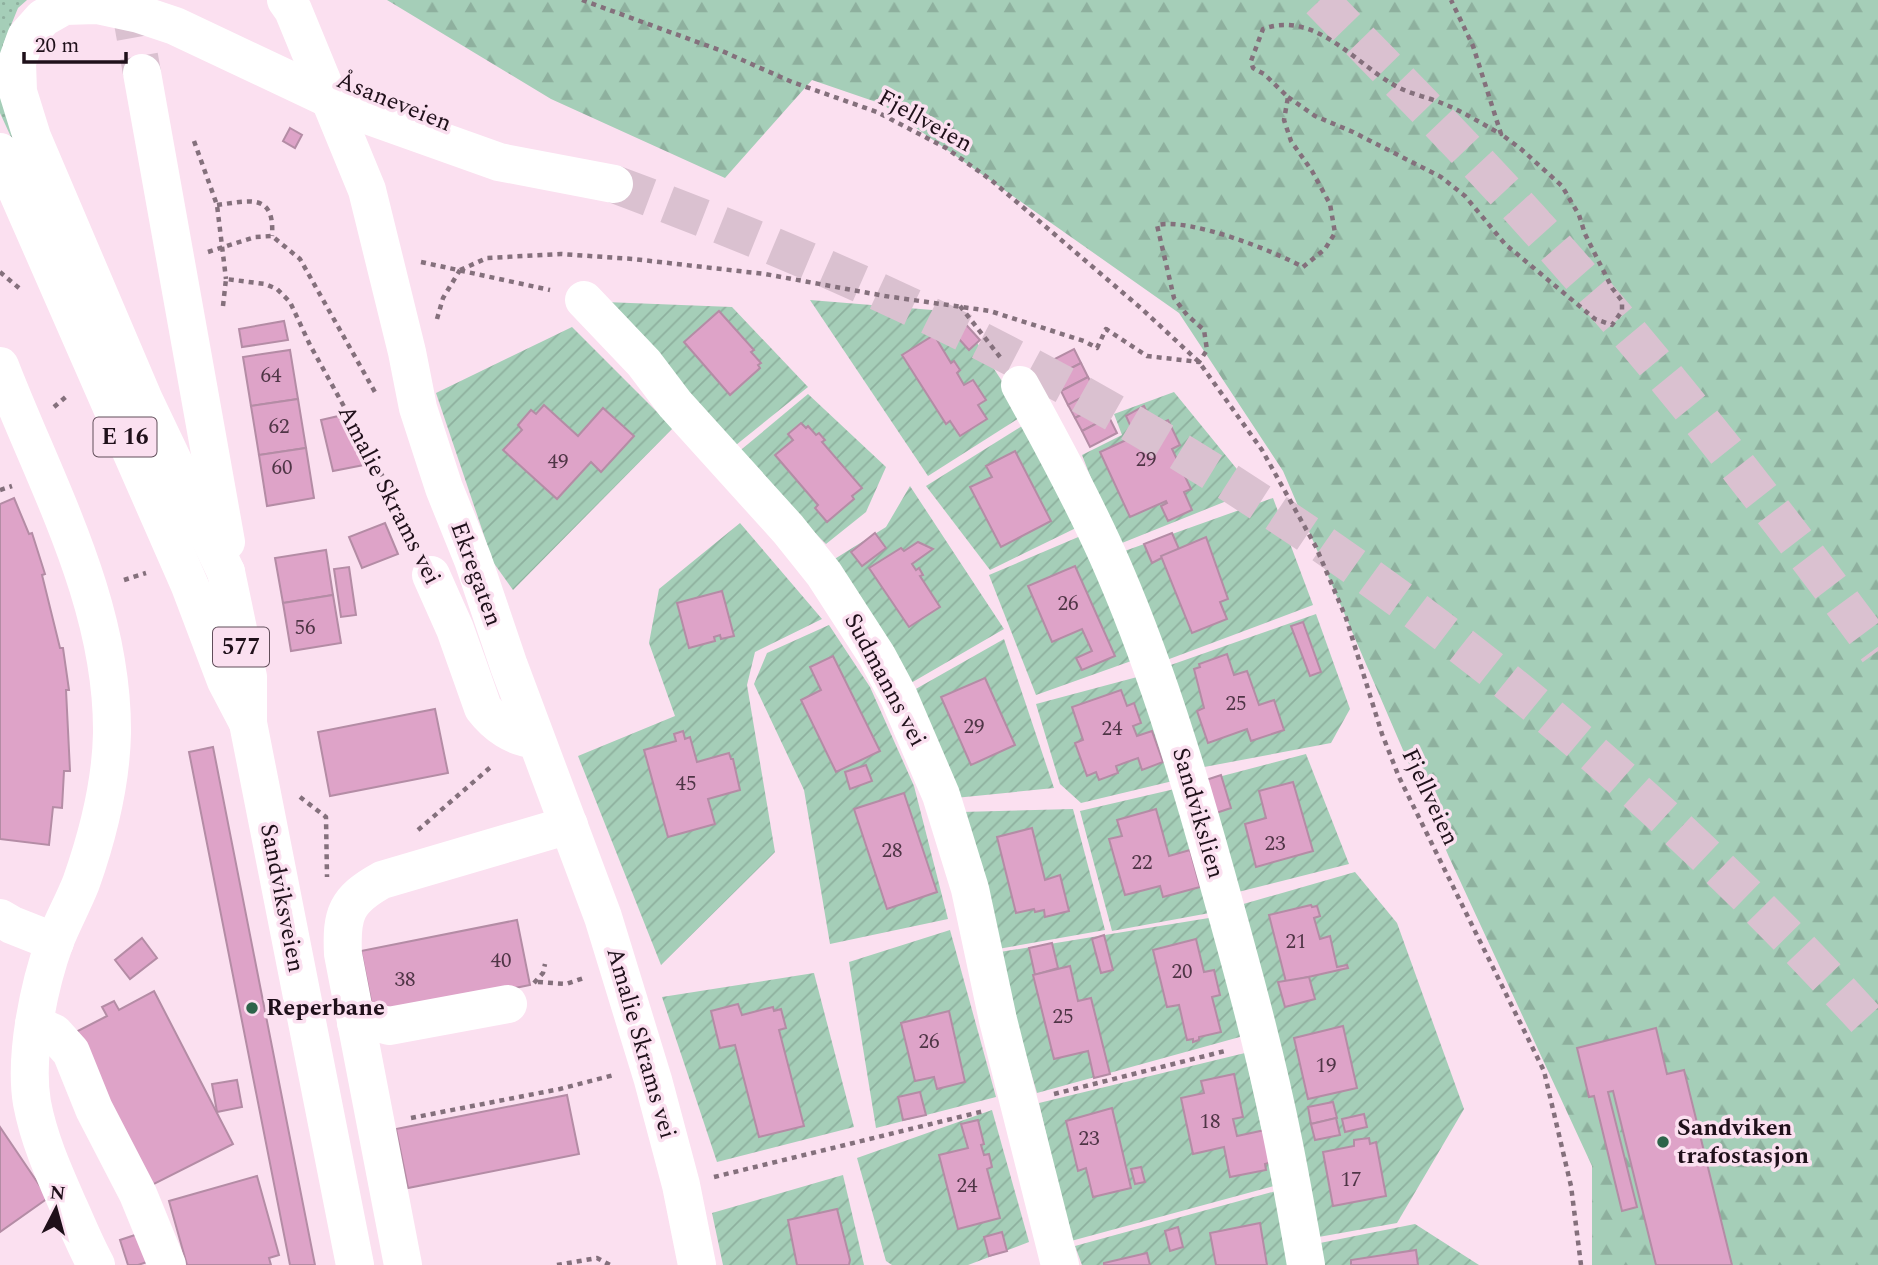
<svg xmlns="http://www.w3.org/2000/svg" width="1878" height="1265" font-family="Spectral,serif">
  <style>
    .grass { fill: url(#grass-dots) }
    .forest { fill: url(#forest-firs) }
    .garden { fill: url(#garden-furrows) }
    .building { fill: #dea3c8; stroke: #b48ca5; stroke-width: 2 }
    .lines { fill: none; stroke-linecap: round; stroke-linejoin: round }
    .highway-tunnel { stroke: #dac1d0; stroke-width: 38; stroke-dasharray: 38 19; stroke-linecap: butt }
    .path { stroke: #84707c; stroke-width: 4.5; stroke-dasharray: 5 5; stroke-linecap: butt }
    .minor { stroke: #fff; stroke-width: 38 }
    .major { stroke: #fff; stroke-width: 38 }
    .highway { stroke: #fff; stroke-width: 38 }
    .poi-dot { fill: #2d644a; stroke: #fbe0f0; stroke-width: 2.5 }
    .labels { text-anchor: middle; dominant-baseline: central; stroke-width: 7; stroke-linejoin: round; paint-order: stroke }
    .number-label { font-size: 21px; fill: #4f3546 }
    .shield { fill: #fbe0f0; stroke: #614e5a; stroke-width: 2 }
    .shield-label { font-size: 23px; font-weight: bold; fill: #1f101a }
    .street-label { font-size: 24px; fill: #1f101a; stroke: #fbe0f0 }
    .poi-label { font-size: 24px; font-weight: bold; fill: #1f101a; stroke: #fbe0f0; text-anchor: start }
  </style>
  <defs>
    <pattern id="grass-dots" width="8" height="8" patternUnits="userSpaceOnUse" patternTransform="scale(1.75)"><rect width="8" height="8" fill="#a5ceb8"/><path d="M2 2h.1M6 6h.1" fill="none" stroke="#8eb09e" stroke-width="1.8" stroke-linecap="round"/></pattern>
    <pattern id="forest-firs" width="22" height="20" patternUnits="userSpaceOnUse" patternTransform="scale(1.75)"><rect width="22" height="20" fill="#a5ceb8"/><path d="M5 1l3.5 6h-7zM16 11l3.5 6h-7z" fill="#8eb09e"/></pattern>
    <pattern id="garden-furrows" width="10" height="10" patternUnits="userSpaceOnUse" patternTransform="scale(1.75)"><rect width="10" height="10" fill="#a5ceb8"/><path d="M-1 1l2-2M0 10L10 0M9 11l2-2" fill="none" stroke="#8eb09e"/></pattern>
  </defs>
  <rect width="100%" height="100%" fill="#fbe0f0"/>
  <!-- grass -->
  <polygon class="grass" points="0,0 27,0 18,8 3,45 22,161 0,113"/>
  <!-- forest -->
  <polygon class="forest" points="387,0 1878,0 1878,1265 1592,1265 1592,1166 1449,857 1283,471 1179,313 882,104 812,80 725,178 551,99"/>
  <!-- garden -->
  <g class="garden">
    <polygon points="810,300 957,312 1024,415 928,476"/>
    <polygon points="605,302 732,307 808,387 731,449"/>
    <polygon points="572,327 673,428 513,590 493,562 436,393"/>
    <polygon points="1174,392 1254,490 1117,545 1082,455 1122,435 1114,414"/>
    <polygon points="808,394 886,467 866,512 826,544 736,454"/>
    <polygon points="1027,423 1080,526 990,570 926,486"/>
    <polygon points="910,486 1004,629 911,683 833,560 886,527"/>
    <polygon points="1273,498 1313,605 1164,661 1119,553"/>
    <polygon points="740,523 822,619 755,652 747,685 775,852 661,965 578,756 675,716 649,643 659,589"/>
    <polygon points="1083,535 1134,660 1036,695 989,575"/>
    <polygon points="1316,614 1350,709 1331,743 1199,768 1165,667"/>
    <polygon points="829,625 870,687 914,786 948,919 830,944 804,790 754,684 767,653"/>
    <polygon points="1004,639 1054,788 955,798 914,690"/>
    <polygon points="1141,676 1177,780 1081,803 1060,784 1036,704"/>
    <polygon points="1306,754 1349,864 1238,892 1203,781"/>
    <polygon points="1179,788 1215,912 1112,931 1080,811"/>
    <polygon points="1073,809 1105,930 998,949 961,812"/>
    <polygon points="1355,872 1397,923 1464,1109 1397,1223 1313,1238 1240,905"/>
    <polygon points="1215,917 1247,1035 1037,1093 1002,973 1000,952"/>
    <polygon points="950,930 996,1097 876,1128 849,962"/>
    <polygon points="814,973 854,1127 717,1162 662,997"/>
    <polygon points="1245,1053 1274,1186 1071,1241 1039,1103"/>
    <polygon points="992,1110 1029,1242 968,1265 892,1265 886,1261 857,1158"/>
    <polygon points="843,1175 864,1265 723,1265 712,1213"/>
    <polygon points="1276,1191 1288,1265 1082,1265 1075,1246"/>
    <polygon points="1415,1224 1479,1265 1318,1265 1315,1244"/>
  </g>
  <!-- building -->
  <g class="building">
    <polygon points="290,128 302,135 295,148 283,141"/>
    <polygon points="719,311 754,350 751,352 761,363 758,365 760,368 730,395 684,342"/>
    <polygon points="960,318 980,340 969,350 949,328"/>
    <polygon points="284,321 288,340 242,347 239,329"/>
    <polygon points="934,335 951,363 954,361 960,370 957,373 964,385 973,380 986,400 978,405 987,419 960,436 950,421 946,424 902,355"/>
    <polygon points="1074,349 1081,363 1054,377 1047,363"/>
    <polygon points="290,350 298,399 251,406 243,357"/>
    <polygon points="1081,363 1088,377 1061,391 1054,377"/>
    <polygon points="1088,377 1095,390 1068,405 1061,391"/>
    <polygon points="1095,390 1102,404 1075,418 1068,405"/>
    <polygon points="298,399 306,448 259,455 251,406"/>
    <polygon points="1102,404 1109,417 1082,431 1075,418"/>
    <polygon points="544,405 578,436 603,408 634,436 601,472 591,462 557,499 503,450 522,430 518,425 531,410 536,414"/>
    <polygon points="1144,406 1154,427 1168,420 1180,445 1172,449 1191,489 1184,492 1192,510 1168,521 1161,506 1167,503 1166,501 1130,517 1100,452 1135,436 1126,416"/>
    <polygon points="343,415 369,464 333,471 321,420"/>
    <polygon points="1109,417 1117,433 1090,447 1082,431"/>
    <polygon points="801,423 806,428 808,426 816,435 819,433 825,440 822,442 862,488 852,496 854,499 827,522 815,508 818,505 775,455 793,440 788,434"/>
    <polygon points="306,448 314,498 267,506 259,455"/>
    <polygon points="1015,451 1051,521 1001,547 970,487 992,477 986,466"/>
    <polygon points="14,498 29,534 32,533 45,574 42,575 60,648 63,648 69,690 66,690 70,771 64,771 62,808 53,807 49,845 0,839 0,504"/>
    <polygon points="385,523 398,554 362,568 349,537"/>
    <polygon points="875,533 886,548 862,566 851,552"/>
    <polygon points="1172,533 1179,549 1152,563 1144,544"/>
    <polygon points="1206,537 1228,599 1220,602 1227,619 1192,633 1161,556"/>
    <polygon points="918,542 933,549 912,564 916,570 919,568 923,575 920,576 940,607 909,627 869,568 901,548 904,551"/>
    <polygon points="326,550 333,595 283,603 275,558"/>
    <polygon points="1075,566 1115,656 1082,670 1076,658 1092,651 1082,629 1052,642 1028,586"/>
    <polygon points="349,567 356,615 341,617 334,569"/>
    <polygon points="722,591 734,636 721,639 720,635 714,637 715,641 689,648 677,603"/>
    <polygon points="333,595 341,643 291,651 283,603"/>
    <polygon points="1303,622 1321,672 1310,676 1291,626"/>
    <polygon points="1227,654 1234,675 1247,671 1259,705 1274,700 1284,730 1251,741 1247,729 1208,743 1197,711 1204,708 1194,669 1200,667 1199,664"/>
    <polygon points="833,656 880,751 836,772 801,700 821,690 810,667"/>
    <polygon points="985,678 1015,745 971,765 941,697"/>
    <polygon points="1121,690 1127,706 1134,703 1141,723 1133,726 1137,736 1152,731 1163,762 1142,770 1138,758 1116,766 1118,773 1099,780 1096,772 1087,776 1075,743 1083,740 1072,707"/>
    <polygon points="435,709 448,773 330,796 318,732"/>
    <polygon points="683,731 685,739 690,737 697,762 729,753 731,759 733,759 740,790 708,799 715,824 668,837 644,750 676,741 674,734"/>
    <polygon points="213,747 315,1265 290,1265 189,752"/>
    <polygon points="866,765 872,781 850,789 845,772"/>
    <polygon points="1221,775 1231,808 1213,814 1203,781"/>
    <polygon points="1293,782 1313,851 1256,867 1245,824 1266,818 1259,791"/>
    <polygon points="904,793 937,892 887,909 854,809"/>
    <polygon points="1156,809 1169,856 1190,850 1200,887 1163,897 1160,886 1125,895 1109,839 1122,836 1117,820"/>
    <polygon points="1032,828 1045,880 1060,875 1069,911 1045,917 1044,910 1035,912 1034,909 1016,913 997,837"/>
    <polygon points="1311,905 1312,907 1317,906 1320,916 1314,918 1320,939 1330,936 1337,967 1347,965 1348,968 1286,982 1269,915"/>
    <polygon points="517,920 530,985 374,1016 361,951"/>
    <polygon points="1104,935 1113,970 1101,973 1092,939"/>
    <polygon points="142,938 157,958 130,979 115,960"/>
    <polygon points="1196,939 1204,972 1214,970 1220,995 1212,997 1221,1032 1199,1037 1199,1040 1193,1042 1193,1039 1187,1040 1179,1005 1167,1007 1153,950"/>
    <polygon points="1052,943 1058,968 1035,975 1029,948"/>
    <polygon points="1070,966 1078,1001 1091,998 1110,1074 1094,1078 1088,1051 1054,1059 1033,975"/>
    <polygon points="1309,977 1315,999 1285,1007 1278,982"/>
    <polygon points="154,991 233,1144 148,1187 70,1035 107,1016 102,1007 114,1001 119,1010"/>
    <polygon points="738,1004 742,1015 773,1007 774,1011 781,1009 786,1028 779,1030 804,1126 759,1137 735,1045 720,1048 711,1011"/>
    <polygon points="949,1011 965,1082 937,1089 934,1077 915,1081 901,1023"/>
    <polygon points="1343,1026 1357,1088 1308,1099 1294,1038"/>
    <polygon points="1656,1028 1667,1074 1684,1070 1732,1265 1656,1265 1613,1091 1608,1092 1637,1207 1622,1211 1594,1096 1589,1097 1577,1048"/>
    <polygon points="1234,1074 1243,1117 1233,1119 1237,1136 1265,1130 1272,1162 1265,1164 1266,1170 1230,1177 1224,1147 1193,1154 1181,1098 1204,1093 1201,1081"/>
    <polygon points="237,1080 242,1107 217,1112 212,1084"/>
    <polygon points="920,1092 926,1115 903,1120 898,1097"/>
    <polygon points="567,1095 579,1154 408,1188 396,1129"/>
    <polygon points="1333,1102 1337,1118 1311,1124 1308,1107"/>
    <polygon points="1112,1108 1131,1188 1093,1197 1086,1168 1078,1171 1066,1121"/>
    <polygon points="1364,1114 1367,1127 1345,1132 1342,1119"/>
    <polygon points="1336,1118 1340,1135 1315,1140 1311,1124"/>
    <polygon points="978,1120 984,1144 981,1145 984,1155 989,1154 992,1167 987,1169 1000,1218 958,1229 939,1155 968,1148 961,1124"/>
    <polygon points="0,1127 48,1198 0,1232"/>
    <polygon points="1369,1138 1370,1144 1376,1142 1386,1196 1333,1206 1323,1152 1354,1146 1354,1140"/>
    <polygon points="1141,1167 1145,1182 1135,1184 1131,1169"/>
    <polygon points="257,1176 279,1255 269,1258 271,1265 187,1265 169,1201"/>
    <polygon points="837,1209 850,1260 849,1265 797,1265 788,1220"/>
    <polygon points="1260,1223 1267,1265 1216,1265 1210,1233"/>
    <polygon points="1178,1227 1183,1247 1170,1251 1165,1231"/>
    <polygon points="1002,1232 1007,1251 989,1256 984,1237"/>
    <polygon points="141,1233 150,1261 138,1265 128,1265 120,1240"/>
    <polygon points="1416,1250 1418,1265 1351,1265 1351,1260"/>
    <polygon points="1147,1253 1150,1265 1104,1265 1104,1263"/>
  </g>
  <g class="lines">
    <!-- highway-tunnel -->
    <g class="highway-tunnel">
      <polyline points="129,0 142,73"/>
      <path d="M 1320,0 C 1395,77 1471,153 1543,234 C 1662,367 1772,507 1878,651"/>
      <path d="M 614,184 C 713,221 811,260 907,305 C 1275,478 1606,731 1878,1033"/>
    </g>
    <!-- path -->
    <g class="path">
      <polyline points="582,0 722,51 792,82 877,112 946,148 991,180 1143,310 1199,362 1262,450 1316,547 1346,618 1382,734 1399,777 1544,1071 1571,1186 1581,1265"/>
      <polyline points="1288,97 1315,116 1353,132 1441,177 1465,196 1505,244 1595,319 1612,325 1622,311 1622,301 1612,288 1585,234 1579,215 1562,186 1521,149 1501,134"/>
      <polyline points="194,141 217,205 226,279"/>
      <path d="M 217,205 C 249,201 275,192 272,236"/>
      <polyline points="208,252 255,237 272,236 300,259 376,394"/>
      <polyline points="421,262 550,290"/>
      <path d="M 460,270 L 487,258 L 561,254 L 633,259 L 765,274 L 885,296 L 990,311 L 1084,341 L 1097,348 L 1106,329 L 1147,356 L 1199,362 L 1207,350 L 1204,330 L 1187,315 L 1174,298 L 1157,225 C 1190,218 1272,250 1303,267 L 1325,249 L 1335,233 L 1330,204 L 1312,171 L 1291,141 L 1284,120 L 1288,97 L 1264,74 L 1253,68 L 1251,61 L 1263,29 C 1314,10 1354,62 1394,85 C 1409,94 1428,97 1444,104 C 1464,112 1482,124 1501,134 L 1473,46 L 1451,0"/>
      <polyline points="0,272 19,288"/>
      <polyline points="223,306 226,279 265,284 277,289 290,302 310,345 404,515 416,542"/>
      <polyline points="960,306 1000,357"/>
      <polyline points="437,319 443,298 460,270"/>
      <polyline points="54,407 68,395"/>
      <polyline points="0,490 12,486"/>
      <polyline points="124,580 146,573"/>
      <polyline points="300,797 326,817 327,877"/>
      <polyline points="418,830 493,765"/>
      <polyline points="538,982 566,984 584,978"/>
      <polyline points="534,983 543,973 545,964"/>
      <polyline points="1054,1094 1225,1051"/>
      <polyline points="411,1118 560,1089 614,1075"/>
      <polyline points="714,1177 984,1111"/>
      <polyline points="557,1265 597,1258 610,1265"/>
    </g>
    <!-- minor -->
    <g class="minor">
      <polyline points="286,0 293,10 367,190 407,352 418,408 444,488 473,560 509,666 603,917 653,1080 681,1185 697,1265"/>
      <polyline points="584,300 644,363 675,404 788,529 824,574 877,656 899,697 941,795 970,889 998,1020 1060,1265"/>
      <path d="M 0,366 C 46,485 113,602 112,733 C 111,784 98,835 81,883 C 73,903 63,921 55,941 C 39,985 24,1056 32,1103 C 39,1140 54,1173 69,1207 C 78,1227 86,1247 96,1265"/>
      <path d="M 1020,385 C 1051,441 1081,496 1107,554 C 1153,657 1186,766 1216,874 C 1241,964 1266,1054 1284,1145 C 1292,1185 1299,1225 1306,1265"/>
      <path d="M 431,575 L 455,629 L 483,708 C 496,725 514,738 535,739"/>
      <polyline points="0,918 12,925 55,942"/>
      <polyline points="356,1023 367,1020 389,1026 508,1004"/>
      <polyline points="34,1024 54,1033 71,1052 94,1109 138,1194 167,1265"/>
      <path d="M 403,1265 L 343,954 C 341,914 346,900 382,880 L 569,825"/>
    </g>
    <!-- major -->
    <polyline class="major" points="226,572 248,677 248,723 355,1265"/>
    <!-- highway -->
    <g class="highway">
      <polyline points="142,73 226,542"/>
      <polyline points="0,152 190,586 226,681 248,723"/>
      <polyline points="226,572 144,400 32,137 18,92 17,62 26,37 43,18 64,6 97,5 139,14 175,26 353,110 499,162 614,184"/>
    </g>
  </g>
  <!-- markers -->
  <g class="poi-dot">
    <circle cx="252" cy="1008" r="7"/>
    <circle cx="1663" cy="1142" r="7"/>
  </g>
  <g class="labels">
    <!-- number labels -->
    <g class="number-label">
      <text x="271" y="376">64</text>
      <text x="279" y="427">62</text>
      <text x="1146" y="460">29</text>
      <text x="558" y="462">49</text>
      <text x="282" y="468">60</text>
      <text x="1068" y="604">26</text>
      <text x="305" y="628">56</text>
      <text x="1236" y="704">25</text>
      <text x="974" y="727">29</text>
      <text x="1112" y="729">24</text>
      <text x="686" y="784">45</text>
      <text x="1275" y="844">23</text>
      <text x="892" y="851">28</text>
      <text x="1142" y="863">22</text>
      <text x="1296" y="942">21</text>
      <text x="501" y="961">40</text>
      <text x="1182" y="972">20</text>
      <text x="405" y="980">38</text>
      <text x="1063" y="1017">25</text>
      <text x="929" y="1042">26</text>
      <text x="1326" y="1066">19</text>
      <text x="1210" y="1122">18</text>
      <text x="1089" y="1139">23</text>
      <text x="1351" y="1180">17</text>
      <text x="967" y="1186">24</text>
    </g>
    <!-- shield labels -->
    <g class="shield">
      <rect x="93.5" y="417.5" width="63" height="39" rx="5"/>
      <rect x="213" y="627.5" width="56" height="39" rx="5"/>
    </g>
    <g class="shield-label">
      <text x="125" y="437">E 16</text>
      <text x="241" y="647">577</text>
    </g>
    <!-- street labels -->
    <g class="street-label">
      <text transform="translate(394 102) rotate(22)">Åsaneveien</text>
      <text transform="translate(925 121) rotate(29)">Fjellveien</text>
      <text transform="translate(389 495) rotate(63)">Amalie Skrams vei</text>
      <text transform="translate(476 574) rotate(70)">Ekregaten</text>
      <text transform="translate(885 680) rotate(62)">Sudmanns vei</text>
      <text transform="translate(1430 797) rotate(65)">Fjellveien</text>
      <text transform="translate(1198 813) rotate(74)">Sandvikslien</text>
      <text transform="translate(282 898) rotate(79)">Sandviksveien</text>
      <text transform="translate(641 1043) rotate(74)">Amalie Skrams vei</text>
    </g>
    <!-- poi labels -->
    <g class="poi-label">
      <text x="266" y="1008">Reperbane</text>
      <text x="1677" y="1128">Sandviken<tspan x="1677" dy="28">trafostasjon</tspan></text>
    </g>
  </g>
  <!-- north arrow -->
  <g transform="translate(56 1209) rotate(6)" stroke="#fbe0f0" stroke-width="5" paint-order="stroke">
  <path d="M0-5L12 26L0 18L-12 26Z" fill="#1f101a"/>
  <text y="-10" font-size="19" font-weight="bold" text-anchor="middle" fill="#1f101a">N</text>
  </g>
  <!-- scale -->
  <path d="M24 52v10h102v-10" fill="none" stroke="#1f101a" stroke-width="3.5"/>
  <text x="35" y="52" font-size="21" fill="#1f101a" stroke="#fbe0f0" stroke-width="5" paint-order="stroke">20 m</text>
</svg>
